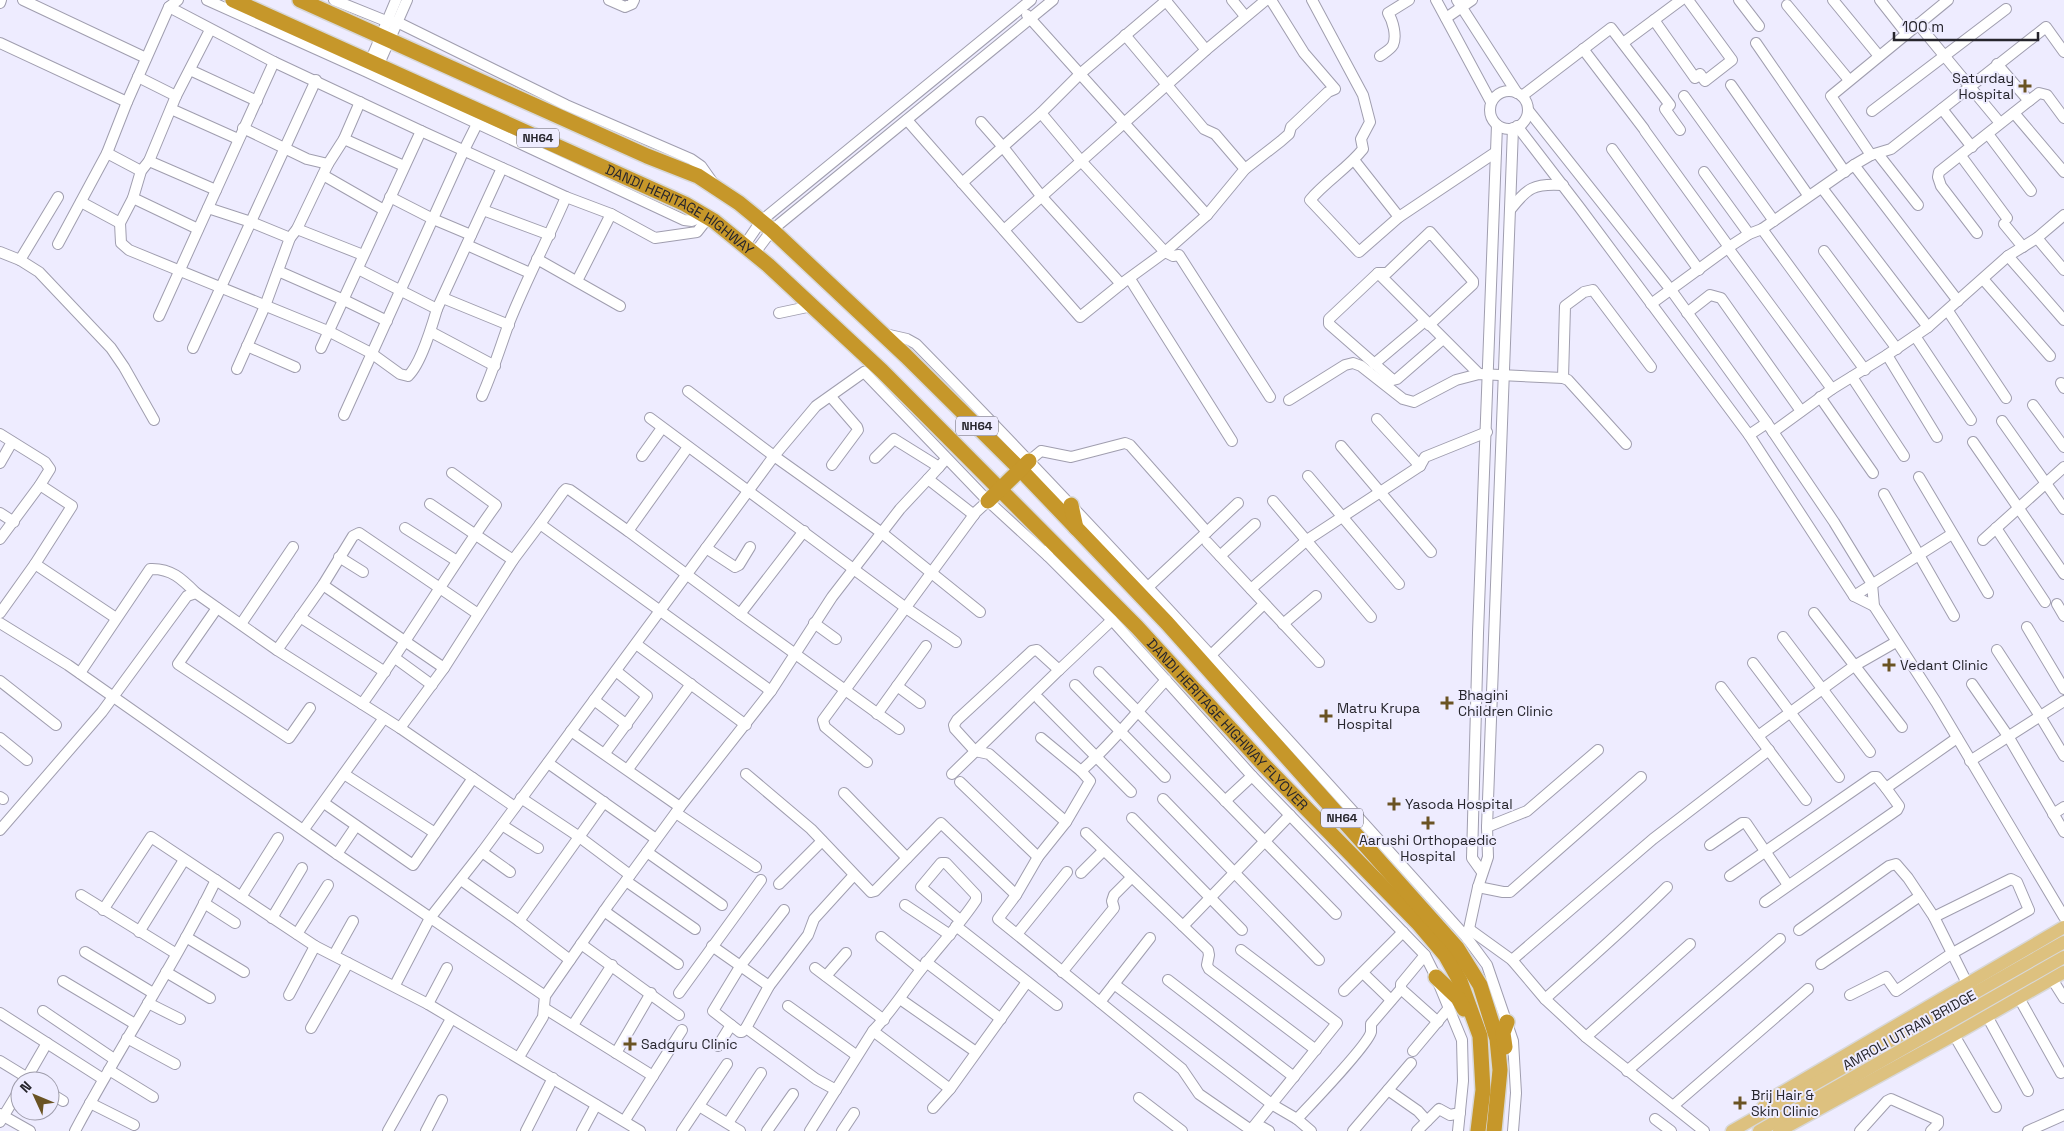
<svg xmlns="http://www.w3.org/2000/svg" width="2064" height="1131" font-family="'Space Grotesk',sans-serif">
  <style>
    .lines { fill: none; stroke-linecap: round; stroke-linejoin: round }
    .minor-casing { stroke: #a09eaf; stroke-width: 12 }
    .major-casing { stroke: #d8d8d9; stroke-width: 15 }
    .highway-casing { stroke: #d8d8d9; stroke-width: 18 }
    .minor { stroke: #fff; stroke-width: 10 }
    .major { stroke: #ddc17f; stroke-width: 12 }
    .highway { stroke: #c6972a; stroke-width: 15 }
    .poi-dot { fill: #6a5323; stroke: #eeecff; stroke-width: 2 }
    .labels { text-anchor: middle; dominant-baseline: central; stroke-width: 4; stroke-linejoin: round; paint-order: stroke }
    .shield { fill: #eeecff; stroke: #62616b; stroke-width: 1 }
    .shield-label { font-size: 12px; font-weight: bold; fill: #26252c }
    .poi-label { font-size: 14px; fill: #26252c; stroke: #eeecff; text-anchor: start }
    .street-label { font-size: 14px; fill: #26252c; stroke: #eeecff }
  </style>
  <rect width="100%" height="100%" fill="#eeecff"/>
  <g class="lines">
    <!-- minor casing -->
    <g class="minor-casing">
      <g id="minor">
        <polyline points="23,0 146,58"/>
        <polyline points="207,0 365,71 684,220 692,221 704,216"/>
        <polyline points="334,0 386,21 397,22 566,105 691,159 701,166 713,183"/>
        <polyline points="609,0 625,7 632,4 634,0"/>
        <polyline points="1232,0 1245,16"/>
        <path d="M 1312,0 L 1363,95 L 1370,122 L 1361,139 L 1363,149 C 1348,168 1326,181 1310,200 L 1359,252 L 1399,217 L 1496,152"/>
        <polyline points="1436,0 1491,102"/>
        <polyline points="1457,0 1517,93"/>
        <polyline points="1739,0 1759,26"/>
        <polyline points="1833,0 1879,56"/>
        <polyline points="1880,0 1906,33"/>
        <polyline points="1166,1 1206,50"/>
        <polyline points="0,3 1,0"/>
        <polyline points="1787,5 1849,80"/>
        <polyline points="169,7 274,62 421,131 566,197 611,214"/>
        <polyline points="1027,15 1207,215"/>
        <polyline points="1446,18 1472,0"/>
        <polyline points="1654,20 1695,78 1700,74 1705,81 1732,60 1688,0"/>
        <polyline points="1918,24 2000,123"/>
        <path d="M 210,30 L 176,96 L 149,161 L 141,171 L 133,198 L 120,223 L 121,243 L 129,250 L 330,332 L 371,353 L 400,374 L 408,376 C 421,364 432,326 437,309 L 502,168"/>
        <polyline points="1125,35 1204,129 1215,134 1245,169"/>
        <polyline points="0,43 127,102"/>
        <polyline points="1623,43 1681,0"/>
        <polyline points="1756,43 1845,172"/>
        <polyline points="1583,49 1644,129"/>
        <path d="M 1380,56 C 1384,53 1390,50 1393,45 C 1397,36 1393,21 1388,13 L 1409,0"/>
        <polyline points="370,62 396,0"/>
        <polyline points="1997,64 2029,101"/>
        <polyline points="378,66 407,0"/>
        <polyline points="190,70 257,101"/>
        <polyline points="138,77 176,96"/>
        <polyline points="1731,85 1808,195"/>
        <circle cx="1509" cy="110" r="19"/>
        <polyline points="1522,96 1611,28 1670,105 1665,109 1680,130"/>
        <polyline points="1684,96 1774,221"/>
        <polyline points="171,109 238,139"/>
        <polyline points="1942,109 1972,147"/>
        <polyline points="1528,110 1671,290 1767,423 1834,522 1872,584 1874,606 1936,702 2064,917"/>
        <polyline points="1872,111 2006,9"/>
        <polyline points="1041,113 1082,162 1165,252 1173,256 1179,255 1270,397"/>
        <polyline points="2014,113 2064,172"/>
        <polyline points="907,120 1080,317 1121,284 1165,252 1207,215 1245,169 1281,141 1289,134 1291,127 1328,92 1335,89 1304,53 1271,0"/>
        <polyline points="981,122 1003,147 1042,197 1121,284"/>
        <polyline points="1517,126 1580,208 1749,435 1854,596 1874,606"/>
        <polyline points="243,128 307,159 328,164"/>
        <polyline points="1645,131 1729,247"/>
        <polyline points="1988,134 2031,191"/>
        <polyline points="344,139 404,166"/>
        <polyline points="1612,149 1699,270"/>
        <polyline points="107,153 141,171"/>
        <polyline points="1878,154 1918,205"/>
        <polyline points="1871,155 1831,96 1948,0"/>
        <polyline points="1961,156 2007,218"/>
        <polyline points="1354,160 1399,217"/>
        <polyline points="149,161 216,190"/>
        <polyline points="1854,165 1958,301"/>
        <polyline points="1704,172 1749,234"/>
        <polyline points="323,175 384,210"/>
        <polyline points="962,183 1041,113 1080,74 1167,0"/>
        <polyline points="1822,188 1928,327"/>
        <polyline points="390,197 433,219 471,235"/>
        <polyline points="133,198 198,229"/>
        <polyline points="81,202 120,223"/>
        <polyline points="208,208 251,222 290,238"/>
        <polyline points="483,210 550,235"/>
        <path d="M 1510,210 C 1527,188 1534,183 1563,185"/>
        <polyline points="2004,224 2023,247"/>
        <polyline points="297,229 363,255"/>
        <polyline points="1762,229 1865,370"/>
        <polyline points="1004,230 1206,50 1266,0"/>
        <polyline points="1977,233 1941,186 1938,177 1939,172 2039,93 2047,95 2064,118"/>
        <polyline points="2037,238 2064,270"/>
        <polyline points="58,244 107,153 127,102 169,7 178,0"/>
        <polyline points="467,245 530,273"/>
        <polyline points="744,246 761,221 1031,0"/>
        <polyline points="1728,248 1832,389"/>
        <polyline points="1824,251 1897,349"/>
        <polyline points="0,252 20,260 39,272 111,348 124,367 154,420"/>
        <polyline points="754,254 772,230 1053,0"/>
        <polyline points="2008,256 2064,320"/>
        <polyline points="537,259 620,306"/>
        <polyline points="20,260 58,197"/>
        <polyline points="358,269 437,309"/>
        <polyline points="278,271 344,300 387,321"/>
        <polyline points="1378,273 1479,374"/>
        <polyline points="1130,279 1232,441"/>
        <polyline points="1983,279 2050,356"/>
        <polyline points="577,281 611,214 655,238 697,232 708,218"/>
        <polyline points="443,298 509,325"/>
        <polyline points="1651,304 1729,247 1749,234 1762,229 1854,165 1871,155 1891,149 2046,27 2064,52"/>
        <polyline points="1948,311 2006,398"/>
        <polyline points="779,313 812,306"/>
        <polyline points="1687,313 1710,295 1721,298 1801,411"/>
        <polyline points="159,316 274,62"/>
        <polyline points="1429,325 1473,284 1473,281 1430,232 1387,273 1378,273 1329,319 1329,324 1393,380 1397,379 1443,339"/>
        <polyline points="431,332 495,366"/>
        <path d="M 885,334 L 907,339 L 916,344 C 1105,537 1287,737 1467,938 L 1487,965 L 1513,1041 L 1516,1093 L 1513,1131"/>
        <polyline points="1915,336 1971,420"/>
        <polyline points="247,346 295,367"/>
        <polyline points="193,348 316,80"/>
        <polyline points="321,348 421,131"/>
        <polyline points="1887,355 1937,437"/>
        <polyline points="1374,364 1425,321"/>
        <polyline points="237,369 265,306 290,238 297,229 328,164 344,139 360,102"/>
        <polyline points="1852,377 1904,456"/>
        <polyline points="1563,378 1565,306 1584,292 1593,290 1651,367"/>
        <polyline points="2061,383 2064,388"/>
        <polyline points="688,391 774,456 882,533 980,612"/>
        <path d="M 482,396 C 493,371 500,348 509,323 C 526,280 548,239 566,197"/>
        <polyline points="831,397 857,427 858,430 832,465"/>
        <polyline points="1820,397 1873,473"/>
        <polyline points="1289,400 1345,365 1353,363 1361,366 1403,399 1414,402 1456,380 1479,374 1563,378 1568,380 1626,444"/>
        <polyline points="2033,405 2064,447"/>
        <polyline points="344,415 464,150 477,124"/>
        <polyline points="650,418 906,608 956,642"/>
        <polyline points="1377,419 1420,466"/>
        <polyline points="2002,421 2064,509"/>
        <polyline points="1773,432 1832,389 1887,355 1928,327 2008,256 2037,238 2064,215"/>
        <polyline points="0,434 45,462 50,469 40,485 0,539"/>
        <polyline points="1749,435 1767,423"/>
        <polyline points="1973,442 2064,574"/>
        <polyline points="1341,446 1431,552"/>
        <polyline points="642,456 662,428"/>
        <polyline points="875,458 894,439 939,467 946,459"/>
        <polyline points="1029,461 1041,451 1071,457 1125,443 1130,445 1207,532"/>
        <polyline points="0,463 12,442"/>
        <polyline points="939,467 928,479 974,515"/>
        <polyline points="1308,476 1399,584"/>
        <polyline points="1919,477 1988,593"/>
        <polyline points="1884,494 1954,616"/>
        <polyline points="1273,501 1371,617"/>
        <polyline points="430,504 513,560"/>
        <polyline points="0,513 14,522"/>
        <polyline points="540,524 563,492 566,489 570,490 628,531 740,614 899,729"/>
        <polyline points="405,528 457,561"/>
        <polyline points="1996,528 2045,602"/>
        <polyline points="628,531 688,447"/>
        <polyline points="1983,540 2064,467"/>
        <polyline points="1207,542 1319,662"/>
        <polyline points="706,548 735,567 739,565 750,547"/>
        <polyline points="1048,550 1048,556 1112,620 1252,776 1425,955 1436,977 1462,1040 1463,1081 1458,1131"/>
        <polyline points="1220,556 1255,524"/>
        <polyline points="339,557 363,572"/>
        <polyline points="35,564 116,618"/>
        <polyline points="323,585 444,668"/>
        <polyline points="1147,588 1238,503"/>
        <polyline points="1251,589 1307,540 1420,466 1425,457 1487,432"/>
        <polyline points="1854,596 1952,534"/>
        <polyline points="2057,604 2064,616"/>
        <polyline points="217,608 178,664 289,738 310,708"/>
        <polyline points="0,613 35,564 72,506 40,485"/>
        <polyline points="1814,613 1902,727"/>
        <polyline points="740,614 804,531"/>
        <polyline points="300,617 385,672"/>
        <polyline points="0,623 68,665 337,854 545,996"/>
        <polyline points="814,623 836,639"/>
        <polyline points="241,624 293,547"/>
        <polyline points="1283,624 1316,596"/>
        <polyline points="2027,627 2064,689"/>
        <polyline points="1783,637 1870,752"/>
        <polyline points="636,644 746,725"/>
        <polyline points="277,650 323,585 353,536 359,533 478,614"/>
        <polyline points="1997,650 2040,716 2064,756"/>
        <polyline points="1211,655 1264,604"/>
        <polyline points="395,658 432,685"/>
        <polyline points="1753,663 1839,777"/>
        <polyline points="1099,672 1336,914"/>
        <path d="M 80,673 L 150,569 C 171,568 182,579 196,593"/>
        <path d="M 1166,680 C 1138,710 1113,743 1081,771 L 1090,781 L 1066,822 L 1038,857 L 1016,895 L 998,919 L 1182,1069 L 1199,1094 L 1251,1130"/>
        <polyline points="0,681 56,725"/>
        <polyline points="1972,684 2008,736 2064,832"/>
        <polyline points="1075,685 1165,777"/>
        <polyline points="897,686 920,703"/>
        <polyline points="1721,687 1758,736"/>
        <polyline points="1039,699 1131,792"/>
        <polyline points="594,700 627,725"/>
        <path d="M 362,704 C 409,639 449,570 496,505 L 452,473"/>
        <polyline points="877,714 926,646"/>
        <polyline points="400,728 444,668 513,560 540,524 771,691"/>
        <polyline points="571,731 680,807"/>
        <polyline points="0,738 27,760"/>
        <polyline points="1041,738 1081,771"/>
        <polyline points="605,753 647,696 616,671"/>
        <polyline points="1970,761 2064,701"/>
        <polyline points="867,762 825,727 823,720 976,512 988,501"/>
        <polyline points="548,763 656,839"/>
        <polyline points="628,769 691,684"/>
        <polyline points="344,774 435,833"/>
        <polyline points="746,774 811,829 871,892 875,891 941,823 1016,895"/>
        <polyline points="952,774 1059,670"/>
        <polyline points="960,782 1038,857"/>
        <polyline points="844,793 907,858"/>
        <polyline points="0,797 3,799"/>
        <polyline points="521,798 578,836 630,875"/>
        <polyline points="1163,799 1319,960"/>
        <polyline points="1806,800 1758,736 1854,666 1896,642"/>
        <polyline points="1225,801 1252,776"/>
        <polyline points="324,803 413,865 473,778"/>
        <polyline points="676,813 756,867"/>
        <polyline points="2053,814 2064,807"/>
        <polyline points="1132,818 1242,930"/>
        <polyline points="1066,822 989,754 975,751 955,729 954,725 957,720 1032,651 1037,650 1059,670 1112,620"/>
        <polyline points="502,825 538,848"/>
        <polyline points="1487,827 1527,811 1598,750"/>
        <polyline points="304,829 384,718"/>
        <polyline points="0,830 102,712 187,596 196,593 277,650 400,728 515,807"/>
        <polyline points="1086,833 1208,950 1209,955 1207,965 1209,969 1316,1050"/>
        <polyline points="1710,845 1742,823 1746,823 1788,885"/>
        <polyline points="482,852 510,872"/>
        <polyline points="647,852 722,905"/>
        <polyline points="337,854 356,826"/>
        <polyline points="1482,872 1472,858 1478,633 1497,125"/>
        <polyline points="1081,873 1103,851"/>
        <polyline points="1730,876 1873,777 1877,777 1886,788 1957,738"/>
        <polyline points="461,880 519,921 570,960"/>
        <polyline points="626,881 695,929"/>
        <polyline points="779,884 822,841"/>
        <polyline points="1478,887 1503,892 1510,892 1641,777"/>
        <polyline points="81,895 175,953"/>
        <polyline points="241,897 278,838"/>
        <polyline points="1765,902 1897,810 1899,806 1886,788"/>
        <polyline points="204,903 235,923"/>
        <polyline points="905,905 950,935"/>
        <polyline points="103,910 151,837 315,946 428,1004 640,1131"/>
        <polyline points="784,910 741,965 713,1011 740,1032 742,1032 746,1028 769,986 808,935 814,919 854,875"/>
        <polyline points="604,911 678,964"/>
        <polyline points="272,918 302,868"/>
        <polyline points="519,921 604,802"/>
        <polyline points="956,926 1057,1005"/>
        <polyline points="1183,926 1290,815"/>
        <polyline points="1469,929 1512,960 1545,999 1586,1037 1704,1131"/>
        <polyline points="1799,930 1889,866 1896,864 1908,878 1934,917 1967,983"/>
        <polyline points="139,932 184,860"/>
        <polyline points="297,934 328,885"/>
        <polyline points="1017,934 1067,872"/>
        <polyline points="186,937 244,972"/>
        <polyline points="881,937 921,969"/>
        <polyline points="1467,938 1478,887 1488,857 1487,827 1513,128"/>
        <polyline points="581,944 679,1015"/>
        <polyline points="712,946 769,986"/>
        <polyline points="1241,950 1337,1023 1250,1131"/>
        <polyline points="85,952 153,993"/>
        <polyline points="334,955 353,921"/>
        <polyline points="1512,960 1653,839 1769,750"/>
        <polyline points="926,962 1001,1019"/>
        <polyline points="1821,964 1920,896"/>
        <polyline points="815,968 884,1020"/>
        <polyline points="166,972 210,998"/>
        <polyline points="1062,972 1114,908 1112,901 1114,895 1131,878"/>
        <polyline points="1363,973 1391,1000"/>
        <polyline points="826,976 846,953"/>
        <polyline points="2052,979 2064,998"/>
        <polyline points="1168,980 1294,1077"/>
        <polyline points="63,981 135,1024"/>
        <polyline points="1114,984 1273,1105 1297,1119 1311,1131"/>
        <polyline points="395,985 430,918 482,852 774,456 816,406 864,372 988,501 1048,556"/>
        <polyline points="1401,989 1438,1022"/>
        <polyline points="1344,991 1403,932"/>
        <polyline points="679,993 761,880"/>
        <polyline points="289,995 315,946"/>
        <polyline points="1850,995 1886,977 1896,991 1951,954 2029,910 2017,882 2011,879 1934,917"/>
        <polyline points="2019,998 2061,1073"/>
        <polyline points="900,999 976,1052"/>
        <path d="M 1545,999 C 1586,962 1628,926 1667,887"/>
        <polyline points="1100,1002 1150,938"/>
        <polyline points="148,1003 180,1019"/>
        <polyline points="428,1004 447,968"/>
        <polyline points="788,1006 856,1055"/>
        <polyline points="544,1008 653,1076"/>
        <polyline points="43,1011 114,1059"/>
        <polyline points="0,1013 103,1079"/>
        <polyline points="1987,1016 2028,1091"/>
        <polyline points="573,1025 612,965"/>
        <polyline points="311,1028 348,963"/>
        <polyline points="746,1028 816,1079 836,1090"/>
        <polyline points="873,1031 950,1089"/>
        <polyline points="1954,1035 1996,1107"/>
        <polyline points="1586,1037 1690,944"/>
        <polyline points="127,1038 175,1064"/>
        <polyline points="718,1046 731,1025"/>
        <polyline points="1413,1051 1449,1008"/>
        <polyline points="616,1053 651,993"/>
        <polyline points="519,1057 543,1017 545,996 609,904 680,807 771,691 832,597 900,509 928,479"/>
        <polyline points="0,1061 31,1080"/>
        <polyline points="109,1070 153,1097"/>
        <polyline points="1627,1071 1780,939"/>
        <polyline points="25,1081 47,1043"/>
        <polyline points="1388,1090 1418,1111 1427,1121 1417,1131"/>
        <polyline points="50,1093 63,1101"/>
        <polyline points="1139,1098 1182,1131"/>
        <polyline points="90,1103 134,1125"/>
        <polyline points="699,1106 740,1131"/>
        <polyline points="1673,1106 1808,989"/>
        <polyline points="933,1108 950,1089 1027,982"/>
        <polyline points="0,1114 30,1131"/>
        <path d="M 1297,1119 C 1310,1105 1368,1045 1371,1032 C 1371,1030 1371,1025 1371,1024 L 1401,989 L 1401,984 L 1425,955"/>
        <polyline points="1655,1119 1671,1131"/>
        <polyline points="625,1120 682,1030"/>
        <polyline points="1427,1121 1439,1109 1450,1115 1460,1113"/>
        <polyline points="0,1122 20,1089"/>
        <polyline points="728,1123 761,1073"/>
        <path d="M 75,1131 C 120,1046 174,966 216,880"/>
        <polyline points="388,1131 451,1019"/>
        <polyline points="426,1131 442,1100"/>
        <polyline points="526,1131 553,1078"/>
        <polyline points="582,1131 596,1105"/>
        <polyline points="682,1131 727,1064"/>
        <polyline points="767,1131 793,1094"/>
        <path d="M 810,1131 L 873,1031 C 892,1011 906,988 923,967 C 941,944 961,923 976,900 L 976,895 L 946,863 L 941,863 L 921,887 L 960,920"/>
        <polyline points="842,1131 854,1113"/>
        <polyline points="1257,1131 1262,1127 1269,1131"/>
        <polyline points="1353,1131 1411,1063"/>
        <polyline points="1860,1131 1887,1101 1891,1099 1938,1120 1938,1124 1931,1131"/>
        <polyline points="2028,1131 2064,1115"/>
      </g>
    </g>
    <!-- major casing -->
    <g class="major-casing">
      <g id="major">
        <polyline points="1759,1112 1769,1100 2064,927"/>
        <polyline points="1732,1131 2064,942"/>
        <polyline points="1759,1131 2064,957"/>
        <polyline points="1779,1131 1954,1035 2064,972"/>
      </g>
    </g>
    <!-- highway casing -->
    <g class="highway-casing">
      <g id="highway">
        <path id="s1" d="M 233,0 L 685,204 L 714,221 L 768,265 L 882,371 L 1137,627 L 1264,765 L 1418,923 L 1446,956 L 1460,981 L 1480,1036 L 1483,1090 L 1478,1131"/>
        <polyline points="300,0 647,156 698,176 739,203 772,230 906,356 1020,469 1167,623 1457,948 1480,985 1497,1039 1500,1070 1494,1131"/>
        <polyline points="988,501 1029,461"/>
        <polyline points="1071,505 1076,528"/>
        <polyline points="1436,977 1458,998 1464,1009"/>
        <polyline points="1505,1047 1503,1033 1507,1022"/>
      </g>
    </g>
    <!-- minor -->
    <use href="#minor" class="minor"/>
    <!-- major -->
    <use href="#major" class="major"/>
    <!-- highway -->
    <use href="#highway" class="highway"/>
  </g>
  <!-- markers -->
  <g class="poi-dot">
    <path d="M2022.5 78.5h5v5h5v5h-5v5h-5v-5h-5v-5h5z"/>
    <path d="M1886.5 657.5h5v5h5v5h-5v5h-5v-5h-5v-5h5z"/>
    <path d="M1444.5 695.5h5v5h5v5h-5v5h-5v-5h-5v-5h5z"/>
    <path d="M1323.5 708.5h5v5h5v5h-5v5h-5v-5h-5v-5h5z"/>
    <path d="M1391.5 796.5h5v5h5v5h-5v5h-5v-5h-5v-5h5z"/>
    <path d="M1425.5 815.5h5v5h5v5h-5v5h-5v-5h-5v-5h5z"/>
    <path d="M627.5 1036.5h5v5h5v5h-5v5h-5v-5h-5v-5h5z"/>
    <path d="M1737.5 1095.5h5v5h5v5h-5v5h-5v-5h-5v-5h5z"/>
  </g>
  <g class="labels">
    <!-- shield labels -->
    <g class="shield">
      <rect x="517" y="128.5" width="42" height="19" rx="4"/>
      <rect x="956" y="416.5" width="42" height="19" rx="4"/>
      <rect x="1321" y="808.5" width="42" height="19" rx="4"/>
    </g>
    <g class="shield-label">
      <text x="538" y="138">NH64</text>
      <text x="977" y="426">NH64</text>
      <text x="1342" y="818">NH64</text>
    </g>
    <!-- poi labels -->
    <g class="poi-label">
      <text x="2014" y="78" text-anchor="end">Saturday<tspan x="2014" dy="16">Hospital</tspan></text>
      <text x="1900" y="665">Vedant Clinic</text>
      <text x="1458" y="695">Bhagini<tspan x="1458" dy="16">Children Clinic</tspan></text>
      <text x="1337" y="708">Matru Krupa<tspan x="1337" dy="16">Hospital</tspan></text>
      <text x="1405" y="804">Yasoda Hospital</text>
      <text x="1428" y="840" text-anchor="middle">Aarushi Orthopaedic<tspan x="1428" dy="16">Hospital</tspan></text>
      <text x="641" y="1044">Sadguru Clinic</text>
      <text x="1751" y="1095">Brij Hair &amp;<tspan x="1751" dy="16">Skin Clinic</tspan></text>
    </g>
    <!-- street labels -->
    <g class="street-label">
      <text stroke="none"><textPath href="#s1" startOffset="494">DANDI HERITAGE HIGHWAY</textPath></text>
      <text stroke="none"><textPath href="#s1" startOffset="1249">DANDI HERITAGE HIGHWAY FLYOVER</textPath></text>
      <text transform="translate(1909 1030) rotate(-29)">AMROLI UTRAN BRIDGE</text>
    </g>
  </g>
  <!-- north arrow -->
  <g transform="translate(35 1096) rotate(314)"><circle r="24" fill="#eeecff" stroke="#9e9cab"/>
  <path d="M0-4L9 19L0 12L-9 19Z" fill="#6a5323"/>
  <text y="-8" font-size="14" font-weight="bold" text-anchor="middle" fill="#26252c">N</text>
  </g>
  <!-- scale -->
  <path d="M1894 32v8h144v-8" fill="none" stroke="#26252c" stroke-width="2.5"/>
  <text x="1902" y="32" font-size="15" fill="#26252c" stroke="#eeecff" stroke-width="4" paint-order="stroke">100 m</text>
</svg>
